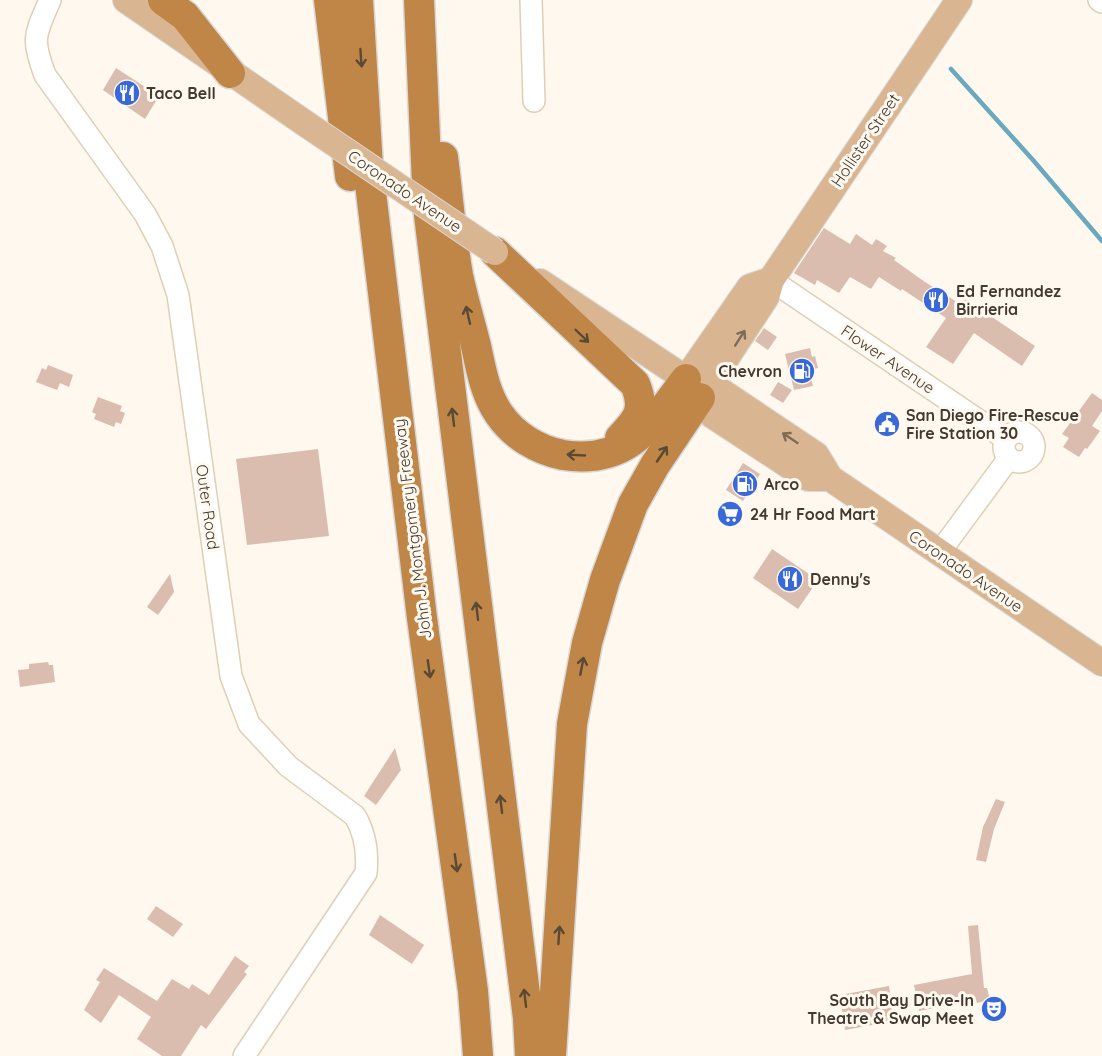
<svg xmlns="http://www.w3.org/2000/svg" width="1102" height="1056" font-family="Quicksand,sans-serif">
  <style>
    .lines { fill: none; stroke-linecap: round; stroke-linejoin: round }
    .stream { stroke: #6aa9bd; stroke-width: 4.5 }
    .building { fill: #dabdaf }
    .minor-casing { stroke: #decfb5; stroke-width: 24 }
    .major-casing { stroke: #d9d8d6; stroke-width: 28 }
    .highway-casing { stroke: #d9d8d6; stroke-width: 33 }
    .minor { stroke: #fff; stroke-width: 21 }
    .major { stroke: #d9b691; stroke-width: 26 }
    .highway { stroke: #bf8647; stroke-width: 30 }
    .major-bridge-casing { stroke: #d9d8d6; stroke-width: 28; stroke-linecap: butt }
    .major-bridge { stroke: #d9b691; stroke-width: 26 }
    .oneway { stroke: #594935 }
    .oneway2 { stroke: #7d6c57 }
    .labels { text-anchor: middle; dominant-baseline: central; stroke-width: 6; stroke-linejoin: round; paint-order: stroke }
    .poi-label { font-size: 16px; font-weight: bold; fill: #403a30; stroke: #fff8ee; text-anchor: start }
    .street-label { font-size: 16px; fill: #403a30; stroke: #fff8ee }
  </style>
  <rect width="100%" height="100%" fill="#fff8ee"/>
  <g class="lines">
    <!-- stream -->
    <polyline class="stream" points="951,69 1033,160 1102,241"/>
  </g>
  <!-- building -->
  <g class="building">
    <polygon points="116,68 159,96 145,119 103,90"/>
    <polygon points="824,228 850,244 856,234 872,245 876,239 887,246 883,251 896,258 894,260 925,282 957,302 961,296 1035,346 1022,366 974,333 953,364 926,347 946,318 902,289 901,291 879,277 871,289 850,277 839,293 817,280 815,285 794,273"/>
    <polygon points="764,328 777,337 768,350 755,341"/>
    <polygon points="810,348 812,357 815,356 818,368 809,370 813,386 794,390 785,354"/>
    <polygon points="48,365 73,375 69,387 60,383 57,390 36,382 42,368 46,370"/>
    <polygon points="778,382 792,390 783,403 770,395"/>
    <polygon points="1092,393 1102,400 1102,411 1092,426 1100,431 1087,449 1085,448 1079,457 1063,447 1069,438 1062,434"/>
    <polygon points="98,397 122,406 120,411 125,413 121,424 116,422 114,427 94,419 96,414 92,412"/>
    <polygon points="318,449 329,536 247,545 236,459"/>
    <polygon points="743,463 760,474 743,501 726,490"/>
    <polygon points="772,549 818,580 798,609 753,578"/>
    <polygon points="170,574 174,592 158,615 147,607"/>
    <polygon points="48,662 49,665 53,665 55,682 20,687 18,670 29,669 29,664"/>
    <polygon points="395,748 401,770 376,805 364,796"/>
    <polygon points="996,799 1005,802 994,829 986,862 976,860 983,827"/>
    <polygon points="156,906 183,924 173,937 147,919"/>
    <polygon points="380,915 424,945 412,964 369,935"/>
    <polygon points="978,925 984,988 987,988 990,1000 977,1003 976,1000 919,1011 914,985 972,974 968,926"/>
    <polygon points="235,956 249,966 244,972 247,974 206,1029 201,1025 181,1056 162,1056 137,1039 151,1017 119,995 101,1023 84,1010 100,982 96,980 104,968 157,1001 172,979 189,989 192,984 209,995"/>
    <polygon points="889,986 894,1021 845,1030 840,995"/>
  </g>
  <g class="lines">
    <!-- minor casing -->
    <g class="minor-casing">
      <g id="minor">
        <path d="M 50,0 C 35,35 31,38 45,75 L 145,214 L 162,246 L 178,295 L 231,676 L 249,724 L 288,766 L 355,816 C 365,833 368,853 366,873 L 244,1056"/>
        <polyline points="531,0 534,101"/>
        <polyline points="1099,0 1102,2"/>
        <polyline points="771,280 1006,439"/>
        <circle cx="1019" cy="447" r="15"/>
        <polyline points="939,553 1009,458"/>
      </g>
    </g>
    <!-- major casing -->
    <g class="major-casing">
      <g id="major">
        <polyline points="126,0 309,126"/>
        <polyline points="540,282 686,379 722,392 816,455 830,478 1102,663"/>
        <polyline points="686,379 750,287 771,280"/>
        <polyline points="690,384 712,415 808,478 830,478"/>
        <polyline points="700,398 766,297 771,280 959,0"/>
      </g>
    </g>
    <!-- highway casing -->
    <g class="highway-casing">
      <g id="highway">
        <polyline points="163,0 185,16 230,73"/>
        <polyline points="329,0 350,176"/>
        <polyline points="358,0 368,167 422,618 473,991 478,1056"/>
        <polyline points="419,0 428,207 528,1018 530,1056"/>
        <path d="M 443,157 C 448,196 451,236 458,275 C 463,299 470,322 476,346 C 481,369 485,394 499,414 C 514,436 538,450 563,455 C 629,465 652,424 686,379"/>
        <path d="M 495,252 L 635,384 C 646,410 638,419 620,438"/>
        <polyline points="551,1056 572,724 587,643 605,580 633,504 655,465 700,398"/>
      </g>
    </g>
    <!-- minor -->
    <use href="#minor" class="minor"/>
    <!-- major -->
    <use href="#major" class="major"/>
    <!-- highway -->
    <use href="#highway" class="highway"/>
    <!-- major-bridge casing -->
    <g class="major-bridge-casing">
      <polyline id="major-bridge" points="309,126 495,252"/>
    </g>
    <!-- major-bridge -->
    <use href="#major-bridge" class="major-bridge"/>
  </g>
  <!-- one-way arrows -->
  <defs><path id="oneway-shaft" d="M-6 0H5M1.5-3L5.5 0L1.5 3" fill="none" stroke-width="1.6" stroke-linecap="round" stroke-linejoin="round" transform="scale(1.5)"/></defs>
  <g class="oneway">
    <use href="#oneway-shaft" transform="translate(361 58) rotate(86)"/>
    <use href="#oneway-shaft" transform="translate(468 315) rotate(-103)"/>
    <use href="#oneway-shaft" transform="translate(582 336) rotate(44)"/>
    <use href="#oneway-shaft" transform="translate(453 417) rotate(-97)"/>
    <use href="#oneway-shaft" transform="translate(662 454) rotate(-56)"/>
    <use href="#oneway-shaft" transform="translate(576 455) rotate(-177)"/>
    <use href="#oneway-shaft" transform="translate(477 611) rotate(-97)"/>
    <use href="#oneway-shaft" transform="translate(582 666) rotate(-79)"/>
    <use href="#oneway-shaft" transform="translate(429 669) rotate(82)"/>
    <use href="#oneway-shaft" transform="translate(501 804) rotate(-97)"/>
    <use href="#oneway-shaft" transform="translate(456 863) rotate(82)"/>
    <use href="#oneway-shaft" transform="translate(559 935) rotate(-86)"/>
    <use href="#oneway-shaft" transform="translate(525 998) rotate(-97)"/>
  </g>
  <g class="oneway2">
    <use href="#oneway-shaft" transform="translate(740 338) rotate(-57)"/>
    <use href="#oneway-shaft" transform="translate(790 438) rotate(-146)"/>
  </g>
  <!-- icons -->
  <defs>
    <g id="restaurant-disc" transform="scale(1.35)"><circle r="9.5" fill="#3968d8" stroke="#fff8ee"/><path d="M-5-6h1v4h1v-4h1v4h1v-4h1v5L-1.5 .5V6h-2V.5L-5-1ZM5-6V6H3V1.5H1.5Q1.5-4 5-6Z" fill="#fff"/></g>
    <g id="fuel-disc" transform="scale(1.35)"><circle r="9.5" fill="#3968d8" stroke="#fff8ee"/><path d="M-5.5-6h7V0h2V4h1.3V-2.5L3-4.5l.8-.8L6-3V5H2.5V1h-1V6h-7ZM-4.2-4.7v3.2H.2V-4.7Z" fill="#fff"/></g>
    <g id="civic-disc" transform="scale(1.35)"><circle r="9.5" fill="#3968d8" stroke="#fff8ee"/><path d="M-.6-6.5H3V-4.5H.6V-3L4-1V1h2V6H-6V1h2V-1L-.6-3ZM-1.2 2.5V6h2.4V2.5Z" fill="#fff"/></g>
    <g id="supermarket-disc" transform="scale(1.35)"><circle r="9.5" fill="#3968d8" stroke="#fff8ee"/><path d="M-6-5.5h2.5l.6 2H6L4.5 2H-2.5L-4.4-4H-6ZM-1.5 3.2a1.3 1.3 0 1 0 .1 0ZM3 3.2a1.3 1.3 0 1 0 .1 0Z" fill="#fff"/></g>
    <g id="theatre-disc" transform="scale(1.35)"><circle r="9.5" fill="#3968d8" stroke="#fff8ee"/><path d="M-5-5.5Q0-4 5-5.5V0Q5 5 0 6Q-5 5-5 0ZM-3.3-2.5H-1v1.5H-3.3ZM1-2.5H3.3v1.5H1ZM-2.8 1Q0 5.5 2.8 1Z" fill="#fff"/></g>
  </defs>
  <g fill-rule="evenodd">
    <use href="#restaurant-disc" x="127" y="93"/>
    <use href="#restaurant-disc" x="936" y="300"/>
    <use href="#fuel-disc" x="802" y="371"/>
    <use href="#civic-disc" x="887" y="424"/>
    <use href="#fuel-disc" x="745" y="484"/>
    <use href="#supermarket-disc" x="730" y="514"/>
    <use href="#restaurant-disc" x="790" y="579"/>
    <use href="#theatre-disc" x="994" y="1009"/>
  </g>
  <g class="labels">
    <!-- poi labels -->
    <g class="poi-label">
      <text x="146" y="93">Taco Bell</text>
      <text x="956" y="291">Ed Fernandez<tspan x="956" dy="18">Birrieria</tspan></text>
      <text x="782" y="371" text-anchor="end">Chevron</text>
      <text x="906" y="415">San Diego Fire-Rescue<tspan x="906" dy="18">Fire Station 30</tspan></text>
      <text x="764" y="484">Arco</text>
      <text x="750" y="514">24 Hr Food Mart</text>
      <text x="810" y="579">Denny's</text>
      <text x="974" y="1000" text-anchor="end">South Bay Drive-In<tspan x="974" dy="18">Theatre &amp; Swap Meet</tspan></text>
    </g>
    <!-- street labels -->
    <g class="street-label">
      <text transform="translate(865 140) rotate(-56)">Hollister Street</text>
      <text transform="translate(405 191) rotate(34)">Coronado Avenue</text>
      <text transform="translate(888 359) rotate(34)">Flower Avenue</text>
      <text transform="translate(208 507) rotate(82)">Outer Road</text>
      <text transform="translate(412 529) rotate(-97)">John J. Montgomery Freeway</text>
      <text transform="translate(966 571) rotate(34)">Coronado Avenue</text>
    </g>
  </g>
</svg>
